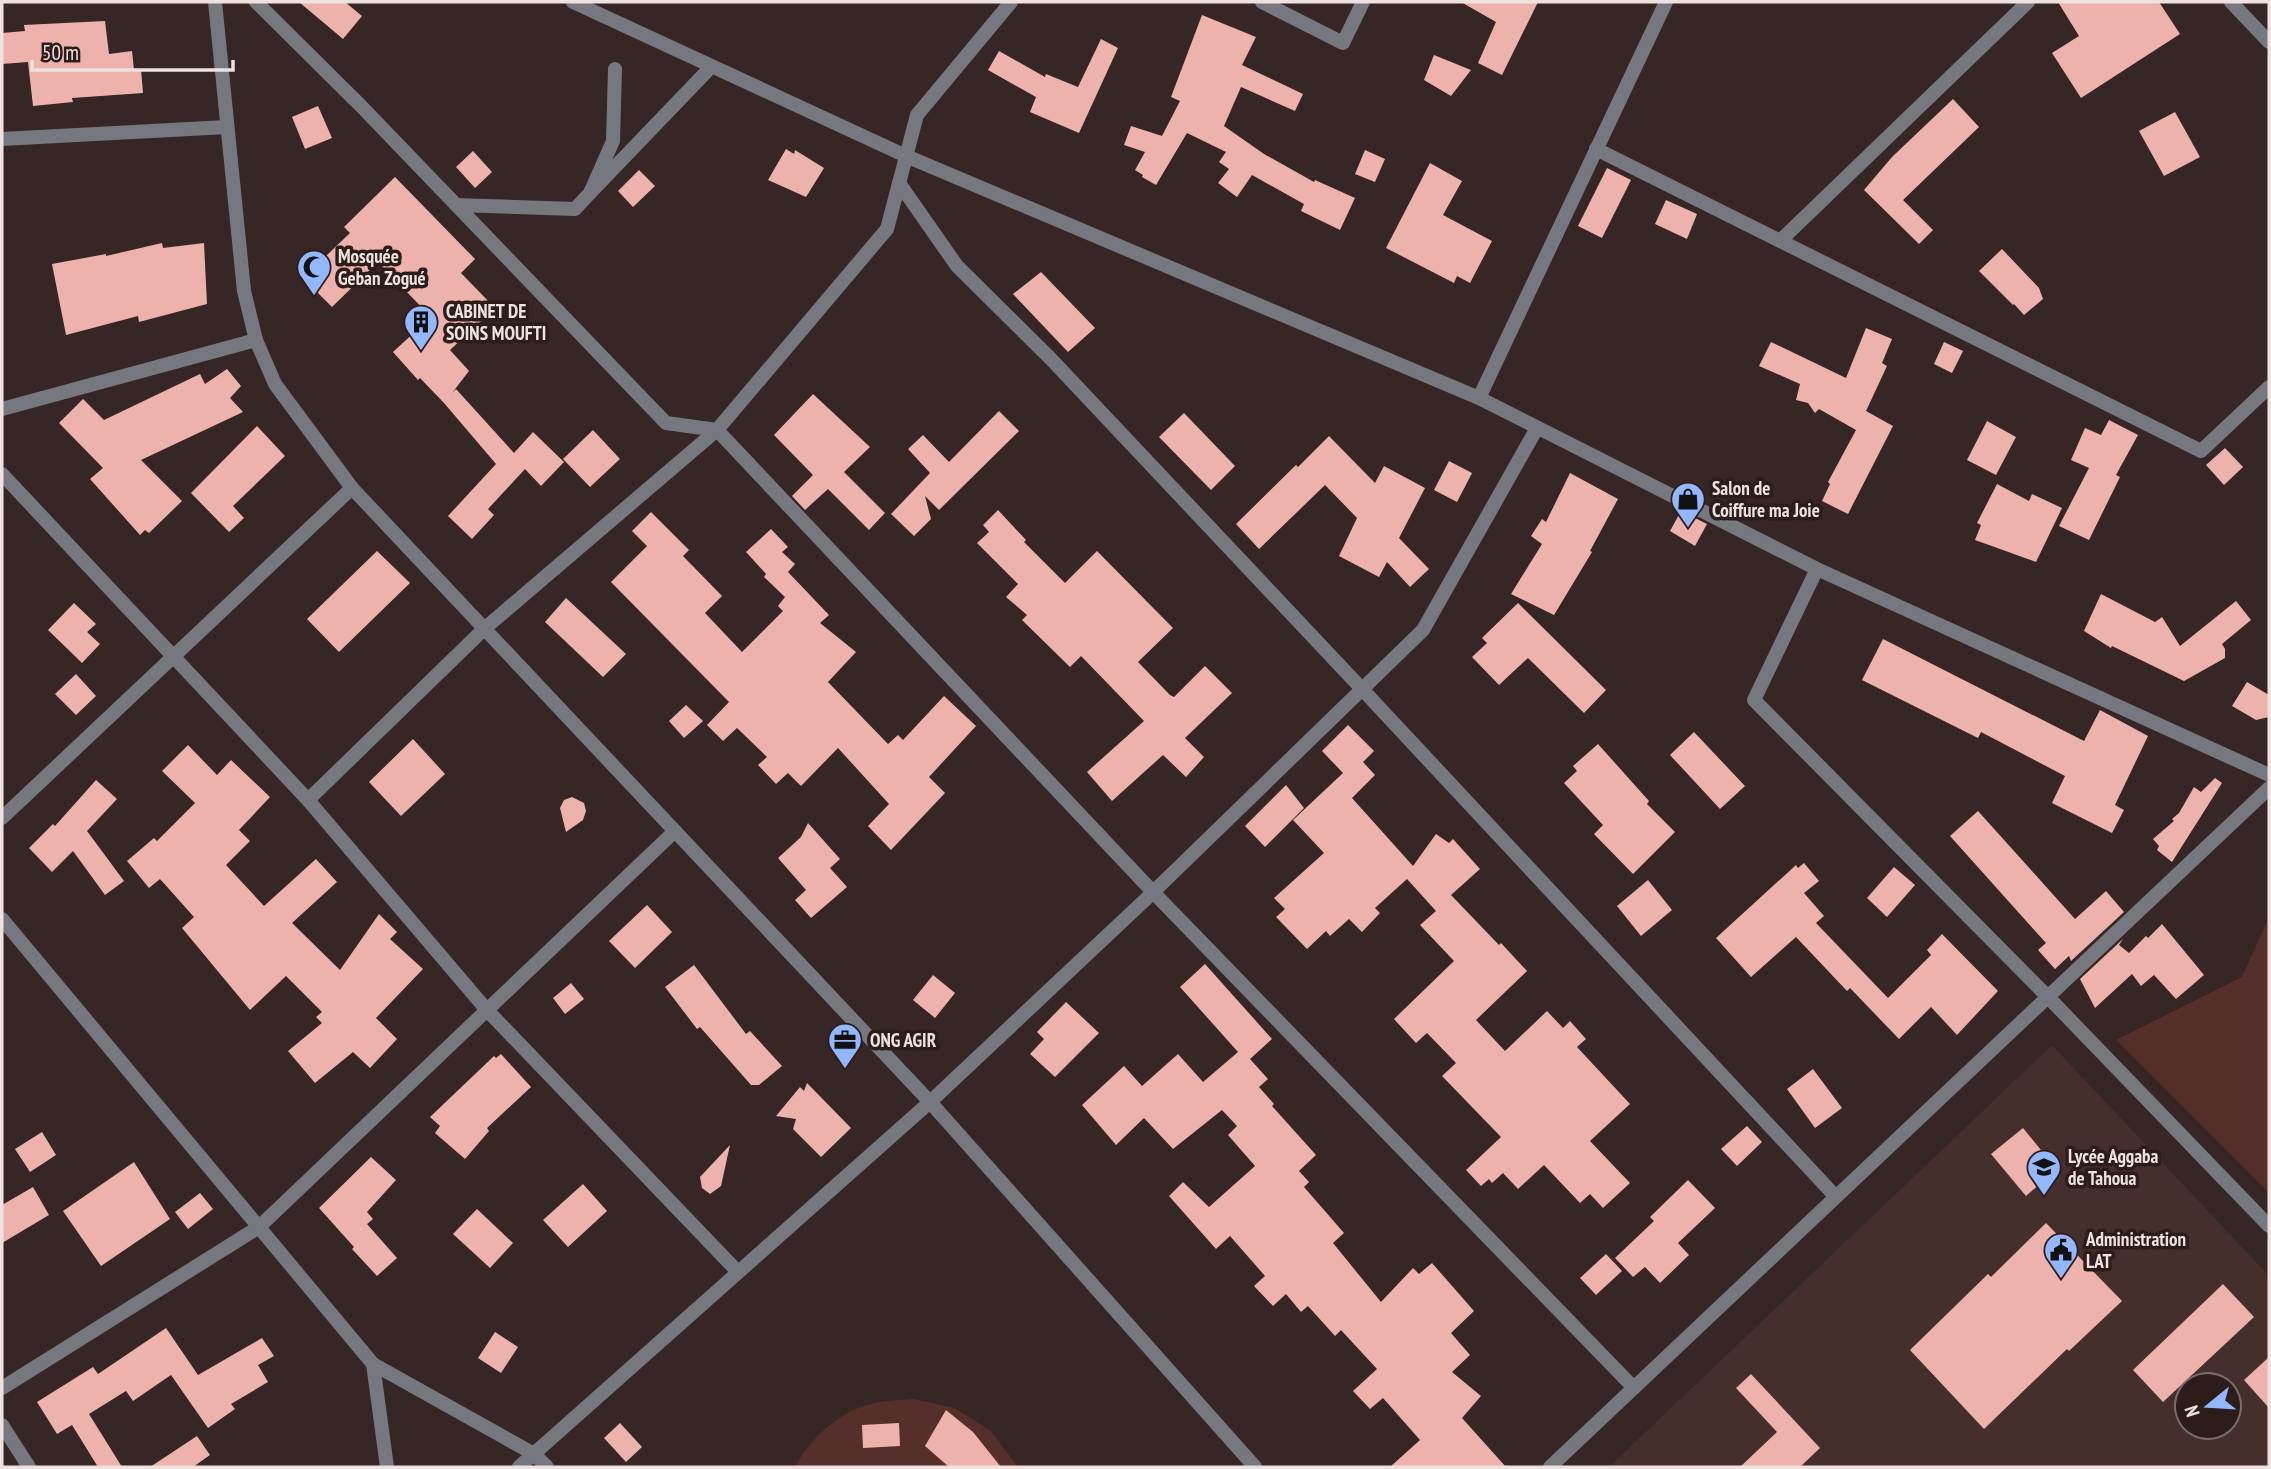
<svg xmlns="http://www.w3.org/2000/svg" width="2271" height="1469" font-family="'PT Sans Narrow',sans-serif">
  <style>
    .built { fill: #452f2d; fill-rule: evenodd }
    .green { fill: #552f2b }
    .building { fill: #edb2ab }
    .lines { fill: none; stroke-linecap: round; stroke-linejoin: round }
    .lane { stroke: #75797f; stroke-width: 14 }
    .street { stroke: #75797f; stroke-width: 14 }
    .labels { text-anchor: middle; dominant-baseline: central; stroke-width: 7; stroke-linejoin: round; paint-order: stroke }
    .poi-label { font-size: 19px; font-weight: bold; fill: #ede2e0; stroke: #2c1d1b; text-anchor: start }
  </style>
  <rect width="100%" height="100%" fill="#362625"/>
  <!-- built -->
  <path class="built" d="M 2052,1045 L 2269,1276 L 2269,1467 L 1609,1467 ZM 2187,1385 L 2229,1385 L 2229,1427 L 2187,1427 Z"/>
  <!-- green -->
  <g class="green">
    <polygon points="2269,917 2269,1193 2116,1040 2242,977"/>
    <path d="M 914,1399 L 954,1408 L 990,1430 L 1018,1467 L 795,1467 C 809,1439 842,1409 875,1403 C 887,1400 901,1400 914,1399 Z"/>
  </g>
  <!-- building -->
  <g class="building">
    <polygon points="299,2 345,2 362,16 343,39"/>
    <polygon points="1461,2 1538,2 1502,75 1478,63 1496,22"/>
    <polygon points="2058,2 2159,2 2180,34 2081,98 2052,53 2079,36"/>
    <polygon points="1202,15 1256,37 1242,65 1303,94 1295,111 1241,87 1224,126 1264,154 1314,182 1315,180 1355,198 1340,230 1301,211 1304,204 1252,175 1237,197 1218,183 1229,169 1219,162 1226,152 1187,133 1156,185 1142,177 1143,175 1135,170 1145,152 1124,145 1131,126 1162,136 1180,101 1171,97"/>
    <polygon points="105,21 109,54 132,51 134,70 141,69 143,93 72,98 73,102 33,106 28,62 2,64 2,33 25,31 24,25"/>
    <polygon points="1101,39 1118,48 1079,133 1030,112 1036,97 988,70 999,51 1045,77 1046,74 1078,87"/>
    <polygon points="1434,55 1471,70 1451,96 1424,80"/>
    <polygon points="1953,99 1979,127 1903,200 1933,230 1919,244 1864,190 1892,157"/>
    <polygon points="318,106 332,138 305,149 292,117"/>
    <polygon points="2175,112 2200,157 2164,176 2139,131"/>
    <polygon points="786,149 794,154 795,150 824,168 806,197 768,180"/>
    <polygon points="1365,150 1385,159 1375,182 1355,174"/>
    <polygon points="473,151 492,172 475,188 456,167"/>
    <polygon points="1430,163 1462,181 1443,215 1492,241 1470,283 1457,276 1454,283 1386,248"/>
    <polygon points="1607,168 1631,180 1602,238 1578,226"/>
    <polygon points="639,170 655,186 633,207 618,191"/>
    <polygon points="395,177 475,259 461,273 495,308 450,350 469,371 452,393 456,389 514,453 533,432 564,462 541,486 525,469 488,509 494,515 472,539 448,516 496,464 444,403 420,378 418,380 393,352 431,317 378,262 332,307 303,278 350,233 344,227"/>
    <polygon points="1666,200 1697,214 1687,239 1655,224"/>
    <polygon points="162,243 163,248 204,243 207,304 139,322 138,316 66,335 52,264 106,254 106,256"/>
    <polygon points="2002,249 2039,288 2043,299 2024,315 2014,304 2013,305 1979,271"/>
    <polygon points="1041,272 1095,328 1068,352 1013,294"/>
    <polygon points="1866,328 1892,339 1882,363 1887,366 1866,411 1893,426 1848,514 1822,501 1830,484 1828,482 1856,430 1819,409 1815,413 1808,403 1796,400 1800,384 1759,366 1771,342 1846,378"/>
    <polygon points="1944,342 1963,351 1952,373 1934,364"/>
    <polygon points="227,369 241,386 230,398 243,412 141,460 182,501 149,533 145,530 140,535 90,479 103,468 59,423 83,399 104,420 200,374 205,384"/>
    <polygon points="813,394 870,447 844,472 885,513 869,530 828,489 805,510 792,496 813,475 774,435"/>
    <polygon points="999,411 1019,431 939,510 925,496 931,519 914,536 891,514 930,473 908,449 923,435 949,462"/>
    <polygon points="1184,413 1235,466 1211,490 1159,437"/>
    <polygon points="2109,420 2138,435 2116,475 2120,477 2089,540 2059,526 2089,468 2071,460 2085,428 2101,435"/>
    <polygon points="1987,421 2016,437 1996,475 1967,460"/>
    <polygon points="257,426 285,456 233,506 244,518 229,532 191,493"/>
    <polygon points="593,430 620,459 590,487 563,459"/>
    <polygon points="1329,436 1375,483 1384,466 1425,488 1399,538 1429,569 1410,587 1387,562 1379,577 1339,556 1357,518 1325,485 1259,549 1236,524 1296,465 1298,467"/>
    <polygon points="2225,448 2243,467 2224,485 2206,465"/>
    <polygon points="1449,461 1472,473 1457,502 1434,490"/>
    <polygon points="1570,473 1618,499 1590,551 1592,552 1554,615 1511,594 1542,544 1531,536 1542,519 1546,522"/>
    <polygon points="1997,484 2029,501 2032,494 2062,508 2036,562 1975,540 1981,525 1977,523"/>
    <polygon points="998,510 1026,540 1024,542 1065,583 1097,551 1173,628 1138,662 1170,695 1174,697 1205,666 1232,693 1185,738 1204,757 1186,777 1163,755 1112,801 1087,772 1144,721 1081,656 1070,667 1022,620 1027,615 1006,597 1018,584 977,543 989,532 983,525"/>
    <polygon points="1681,511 1707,524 1695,546 1670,531"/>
    <polygon points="651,512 689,550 683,556 722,596 705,613 742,652 783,611 778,606 785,597 764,577 766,574 746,552 771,529 788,547 782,552 795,564 788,572 829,615 820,623 856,652 828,682 888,744 898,735 903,740 944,696 976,726 929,777 945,793 891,850 868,826 889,804 838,748 801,786 788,773 776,784 758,765 767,757 737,728 723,741 707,725 729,702 611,582 647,546 632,531"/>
    <polygon points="377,551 410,583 339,652 307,619"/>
    <polygon points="2101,594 2155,622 2162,617 2180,646 2236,601 2251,620 2222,644 2225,649 2225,658 2184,681 2112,646 2111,648 2084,631"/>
    <polygon points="566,598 626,654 603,677 545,622"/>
    <polygon points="74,603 96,624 87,632 100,644 82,663 48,630"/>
    <polygon points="1518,603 1606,690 1584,713 1528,658 1499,685 1472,657 1487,643 1482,638"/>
    <polygon points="1883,639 2084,741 2100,710 2148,736 2115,805 2124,810 2112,833 2052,803 2065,776 1981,732 1978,738 1862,680"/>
    <polygon points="76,674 96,696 76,715 55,694"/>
    <polygon points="2247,682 2269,695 2269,717 2256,720 2232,706"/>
    <polygon points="686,705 703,721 684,738 669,721"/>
    <polygon points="1348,725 1374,751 1363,762 1375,775 1352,798 1413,866 1436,834 1449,843 1453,839 1480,869 1451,895 1499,945 1501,943 1527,971 1476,1020 1505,1051 1547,1011 1563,1028 1570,1021 1586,1039 1577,1047 1630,1104 1590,1141 1630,1183 1603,1208 1590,1194 1580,1203 1544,1165 1518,1189 1503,1173 1492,1183 1489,1179 1481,1186 1466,1170 1501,1137 1442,1076 1456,1063 1427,1033 1416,1043 1394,1019 1454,961 1420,925 1436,911 1407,879 1375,908 1380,913 1362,932 1349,919 1330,936 1326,931 1307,949 1276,917 1285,909 1274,898 1324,853 1293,820 1343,773 1322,751"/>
    <polygon points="1694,732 1745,786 1720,809 1670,755"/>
    <polygon points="413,739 445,774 401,816 369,782"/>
    <polygon points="1598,744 1649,801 1647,804 1675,832 1633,874 1594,834 1603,825 1564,783 1577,771 1573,766"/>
    <polygon points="188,745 217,775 231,760 270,797 239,830 250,841 226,865 264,906 316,859 337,882 292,923 340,970 379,914 397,932 390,939 423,969 376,1018 397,1039 370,1068 353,1052 315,1083 288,1051 322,1023 316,1017 322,1012 286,976 250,1010 182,928 194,917 160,879 149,888 127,861 154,838 157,841 195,803 162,771"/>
    <polygon points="2215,778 2222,783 2172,862 2157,850 2159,846 2153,839 2174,821 2172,819 2179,813 2194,787 2201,792"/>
    <polygon points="96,780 117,799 87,831 124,881 105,895 73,851 52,872 29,848 53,824 55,826"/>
    <polygon points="1286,785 1304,808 1265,847 1245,826"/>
    <polygon points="572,797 584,803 586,811 583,820 566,832 560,808 564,800"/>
    <polygon points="1978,811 2075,919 2106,891 2124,912 2071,961 2069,956 2055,969 2038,950 2046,943 1950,836"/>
    <polygon points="808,823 840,859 830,868 847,887 811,918 795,900 806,890 778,858 801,837"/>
    <polygon points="1804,863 1819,881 1804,893 1824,916 1816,923 1888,998 1931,955 1927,950 1942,934 1998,991 1957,1035 1931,1007 1899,1039 1850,988 1847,991 1796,937 1751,977 1716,938 1796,865 1798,868"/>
    <polygon points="1894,867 1915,885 1887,917 1867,898"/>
    <polygon points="1648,880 1672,910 1641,936 1617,906"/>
    <polygon points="647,905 672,932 635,968 609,941"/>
    <polygon points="2162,924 2204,975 2176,999 2154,975 2141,986 2132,974 2095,1008 2080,979 2123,939 2119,945 2129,953 2146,936 2148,938"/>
    <polygon points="1205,964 1272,1039 1250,1059 1268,1079 1259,1087 1274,1104 1272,1106 1316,1155 1299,1171 1309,1182 1304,1187 1344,1233 1333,1243 1381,1302 1413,1268 1419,1274 1432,1263 1474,1311 1451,1333 1470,1355 1452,1372 1481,1396 1462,1418 1506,1467 1390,1467 1420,1440 1383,1398 1370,1409 1353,1391 1377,1369 1341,1330 1335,1336 1308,1306 1301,1312 1286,1294 1273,1306 1254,1286 1265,1276 1230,1236 1216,1249 1169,1196 1183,1182 1209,1207 1255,1166 1228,1135 1237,1126 1222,1110 1173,1149 1144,1118 1116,1145 1082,1105 1124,1066 1142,1086 1178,1054 1203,1082 1238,1052 1180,987"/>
    <polygon points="694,965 746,1034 750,1031 782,1066 759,1085 751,1085 700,1027 697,1029 665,987"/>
    <polygon points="933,975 955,993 935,1018 913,1000"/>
    <polygon points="571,983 584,999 565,1014 553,998"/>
    <polygon points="1066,1002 1099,1033 1055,1077 1030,1054 1044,1039 1037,1032"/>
    <polygon points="501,1054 531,1087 487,1128 489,1131 465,1159 435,1133 440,1126 430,1117 494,1056 496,1058"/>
    <polygon points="1813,1069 1842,1108 1815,1128 1787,1089"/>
    <polygon points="807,1083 851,1128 821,1157 793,1129 796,1119 776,1116 800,1087 804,1091"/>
    <polygon points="1747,1126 1762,1142 1737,1166 1721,1149"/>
    <polygon points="2023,1128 2045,1155 2043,1157 2055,1171 2026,1196 1991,1154"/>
    <polygon points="42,1132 56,1155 30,1172 15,1149"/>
    <polygon points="730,1145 721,1186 710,1194 702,1188 700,1177"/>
    <polygon points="371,1157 396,1180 367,1212 373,1219 367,1224 397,1258 377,1276 352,1249 354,1247 319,1208"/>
    <polygon points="134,1162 170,1219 101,1266 63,1211"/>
    <polygon points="1688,1180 1715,1208 1678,1243 1689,1255 1660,1283 1645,1267 1633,1277 1615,1258 1654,1221 1650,1217"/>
    <polygon points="583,1184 607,1211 568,1247 543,1220"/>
    <polygon points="33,1187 49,1215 2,1243 2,1205"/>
    <polygon points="200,1193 213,1209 188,1229 175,1212"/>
    <polygon points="477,1209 513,1243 490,1268 453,1234"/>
    <polygon points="2046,1223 2122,1301 2069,1351 2067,1349 1984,1429 1910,1350 1988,1274 1991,1277"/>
    <polygon points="1606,1254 1622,1271 1596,1295 1580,1278"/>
    <polygon points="2223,1284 2254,1317 2163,1402 2133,1370"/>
    <polygon points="166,1328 198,1375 262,1338 274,1356 258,1365 268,1382 231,1404 235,1409 208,1428 171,1375 133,1401 126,1391 89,1414 122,1467 98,1467 72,1425 57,1434 37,1402 93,1367 98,1374"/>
    <polygon points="495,1332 518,1347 501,1373 478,1358"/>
    <polygon points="2269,1357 2269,1408 2244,1380"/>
    <polygon points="1751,1374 1820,1448 1800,1467 1740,1467 1777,1432 1736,1388"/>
    <polygon points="946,1410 973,1432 1001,1467 949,1467 925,1446"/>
    <polygon points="620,1423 642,1447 626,1462 604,1438"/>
    <polygon points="899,1423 900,1446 863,1448 862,1425"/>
    <polygon points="197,1436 210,1455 193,1467 150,1467"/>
  </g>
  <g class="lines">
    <!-- lane -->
    <polyline class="lane" points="899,183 957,266 1051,359 1362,689"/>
    <!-- street -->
    <g class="street">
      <polyline points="215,2 244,291 256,340 275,384 352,488 930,1102 1255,1467"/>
      <polyline points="256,2 361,106 666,423 717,430 1153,892 1634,1388"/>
      <polyline points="573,2 906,156 1479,398 1817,569 2269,775"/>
      <polyline points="1262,2 1343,43 1363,2"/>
      <polyline points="2231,2 2269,42"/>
      <polyline points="615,69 613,141 590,193 711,67"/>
      <polyline points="2,139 227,127"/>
      <polyline points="1596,149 2201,451 2269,387"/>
      <polyline points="456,205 575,209 590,193"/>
      <polyline points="1780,241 2028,2"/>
      <polyline points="1479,398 1666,2"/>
      <polyline points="2,409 256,340"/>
      <polyline points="2,474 308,800 486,1009 738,1272"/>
      <polyline points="1817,569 1754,700 2048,997 2269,1226"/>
      <polyline points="1362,689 1836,1197"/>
      <polyline points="308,800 484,629 717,430 887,229 917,115 1011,2"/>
      <polyline points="2,818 352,488"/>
      <polyline points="2,919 373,1364 534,1454 547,1467"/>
      <polyline points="373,1364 387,1467"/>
      <polyline points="2,1388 259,1227 675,831"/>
      <polyline points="2,1425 29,1467"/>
      <polyline points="519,1467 930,1102 1146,899 1423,630 1537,428"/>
      <polyline points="1550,1467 2269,788"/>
    </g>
  </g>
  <!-- icons -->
  <defs>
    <g id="mosque-pin" transform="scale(1.75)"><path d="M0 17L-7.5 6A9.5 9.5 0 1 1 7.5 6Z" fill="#92b7fd" stroke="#2c1d1b"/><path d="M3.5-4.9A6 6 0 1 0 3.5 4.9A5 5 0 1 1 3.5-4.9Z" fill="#111"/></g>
    <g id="building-pin" transform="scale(1.75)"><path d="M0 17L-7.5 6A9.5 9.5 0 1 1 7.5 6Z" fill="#92b7fd" stroke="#2c1d1b"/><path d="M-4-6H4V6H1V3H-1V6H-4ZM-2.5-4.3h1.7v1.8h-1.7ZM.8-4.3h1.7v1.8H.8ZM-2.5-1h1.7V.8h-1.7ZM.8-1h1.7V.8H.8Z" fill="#111"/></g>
    <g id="shop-pin" transform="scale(1.75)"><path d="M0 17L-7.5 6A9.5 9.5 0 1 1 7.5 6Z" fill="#92b7fd" stroke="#2c1d1b"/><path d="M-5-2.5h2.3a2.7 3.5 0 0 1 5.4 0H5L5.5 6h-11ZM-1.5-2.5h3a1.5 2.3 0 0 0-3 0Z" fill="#111"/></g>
    <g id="office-pin" transform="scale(1.75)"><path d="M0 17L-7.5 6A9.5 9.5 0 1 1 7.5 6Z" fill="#92b7fd" stroke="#2c1d1b"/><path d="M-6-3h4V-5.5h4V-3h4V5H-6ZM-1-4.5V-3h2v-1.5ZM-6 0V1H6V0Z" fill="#111"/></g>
    <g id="school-pin" transform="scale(1.75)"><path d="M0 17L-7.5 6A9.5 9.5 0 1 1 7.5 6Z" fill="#92b7fd" stroke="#2c1d1b"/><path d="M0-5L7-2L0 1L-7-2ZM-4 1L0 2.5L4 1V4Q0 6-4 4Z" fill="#111"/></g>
    <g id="civic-pin" transform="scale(1.75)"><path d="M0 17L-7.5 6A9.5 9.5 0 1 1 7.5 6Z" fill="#92b7fd" stroke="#2c1d1b"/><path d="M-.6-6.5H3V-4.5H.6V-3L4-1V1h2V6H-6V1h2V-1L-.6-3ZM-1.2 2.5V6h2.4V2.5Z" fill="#111"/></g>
  </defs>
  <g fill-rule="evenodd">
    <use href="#mosque-pin" x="314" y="267"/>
    <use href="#building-pin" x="421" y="322"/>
    <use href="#shop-pin" x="1688" y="499"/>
    <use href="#office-pin" x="845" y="1040"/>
    <use href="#school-pin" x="2044" y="1167"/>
    <use href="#civic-pin" x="2061" y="1250"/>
  </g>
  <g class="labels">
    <!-- poi labels -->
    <g class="poi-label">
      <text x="338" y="256">Mosquée<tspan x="338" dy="22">Geban Zogué</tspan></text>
      <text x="446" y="311">CABINET DE<tspan x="446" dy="22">SOINS MOUFTI</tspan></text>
      <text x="1712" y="488">Salon de<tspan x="1712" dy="22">Coiffure ma Joie</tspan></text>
      <text x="870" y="1040">ONG AGIR</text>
      <text x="2068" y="1156">Lycée Aggaba<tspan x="2068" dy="22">de Tahoua</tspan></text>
      <text x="2086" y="1239">Administration<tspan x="2086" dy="22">LAT</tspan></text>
    </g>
  </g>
  <!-- border -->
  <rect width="2271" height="1469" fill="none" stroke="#ede2e0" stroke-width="7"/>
  <!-- north arrow -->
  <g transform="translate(2208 1406) rotate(252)"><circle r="33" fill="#2c1d1b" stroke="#796c6a" stroke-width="2"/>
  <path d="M0-5L12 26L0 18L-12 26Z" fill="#92b7fd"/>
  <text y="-10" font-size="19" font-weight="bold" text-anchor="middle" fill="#ede2e0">N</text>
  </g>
  <!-- scale -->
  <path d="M32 60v10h201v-10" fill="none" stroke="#ede2e0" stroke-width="3.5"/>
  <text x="42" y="60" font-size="21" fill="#ede2e0" stroke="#2c1d1b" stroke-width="5" paint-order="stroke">50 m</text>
</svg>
